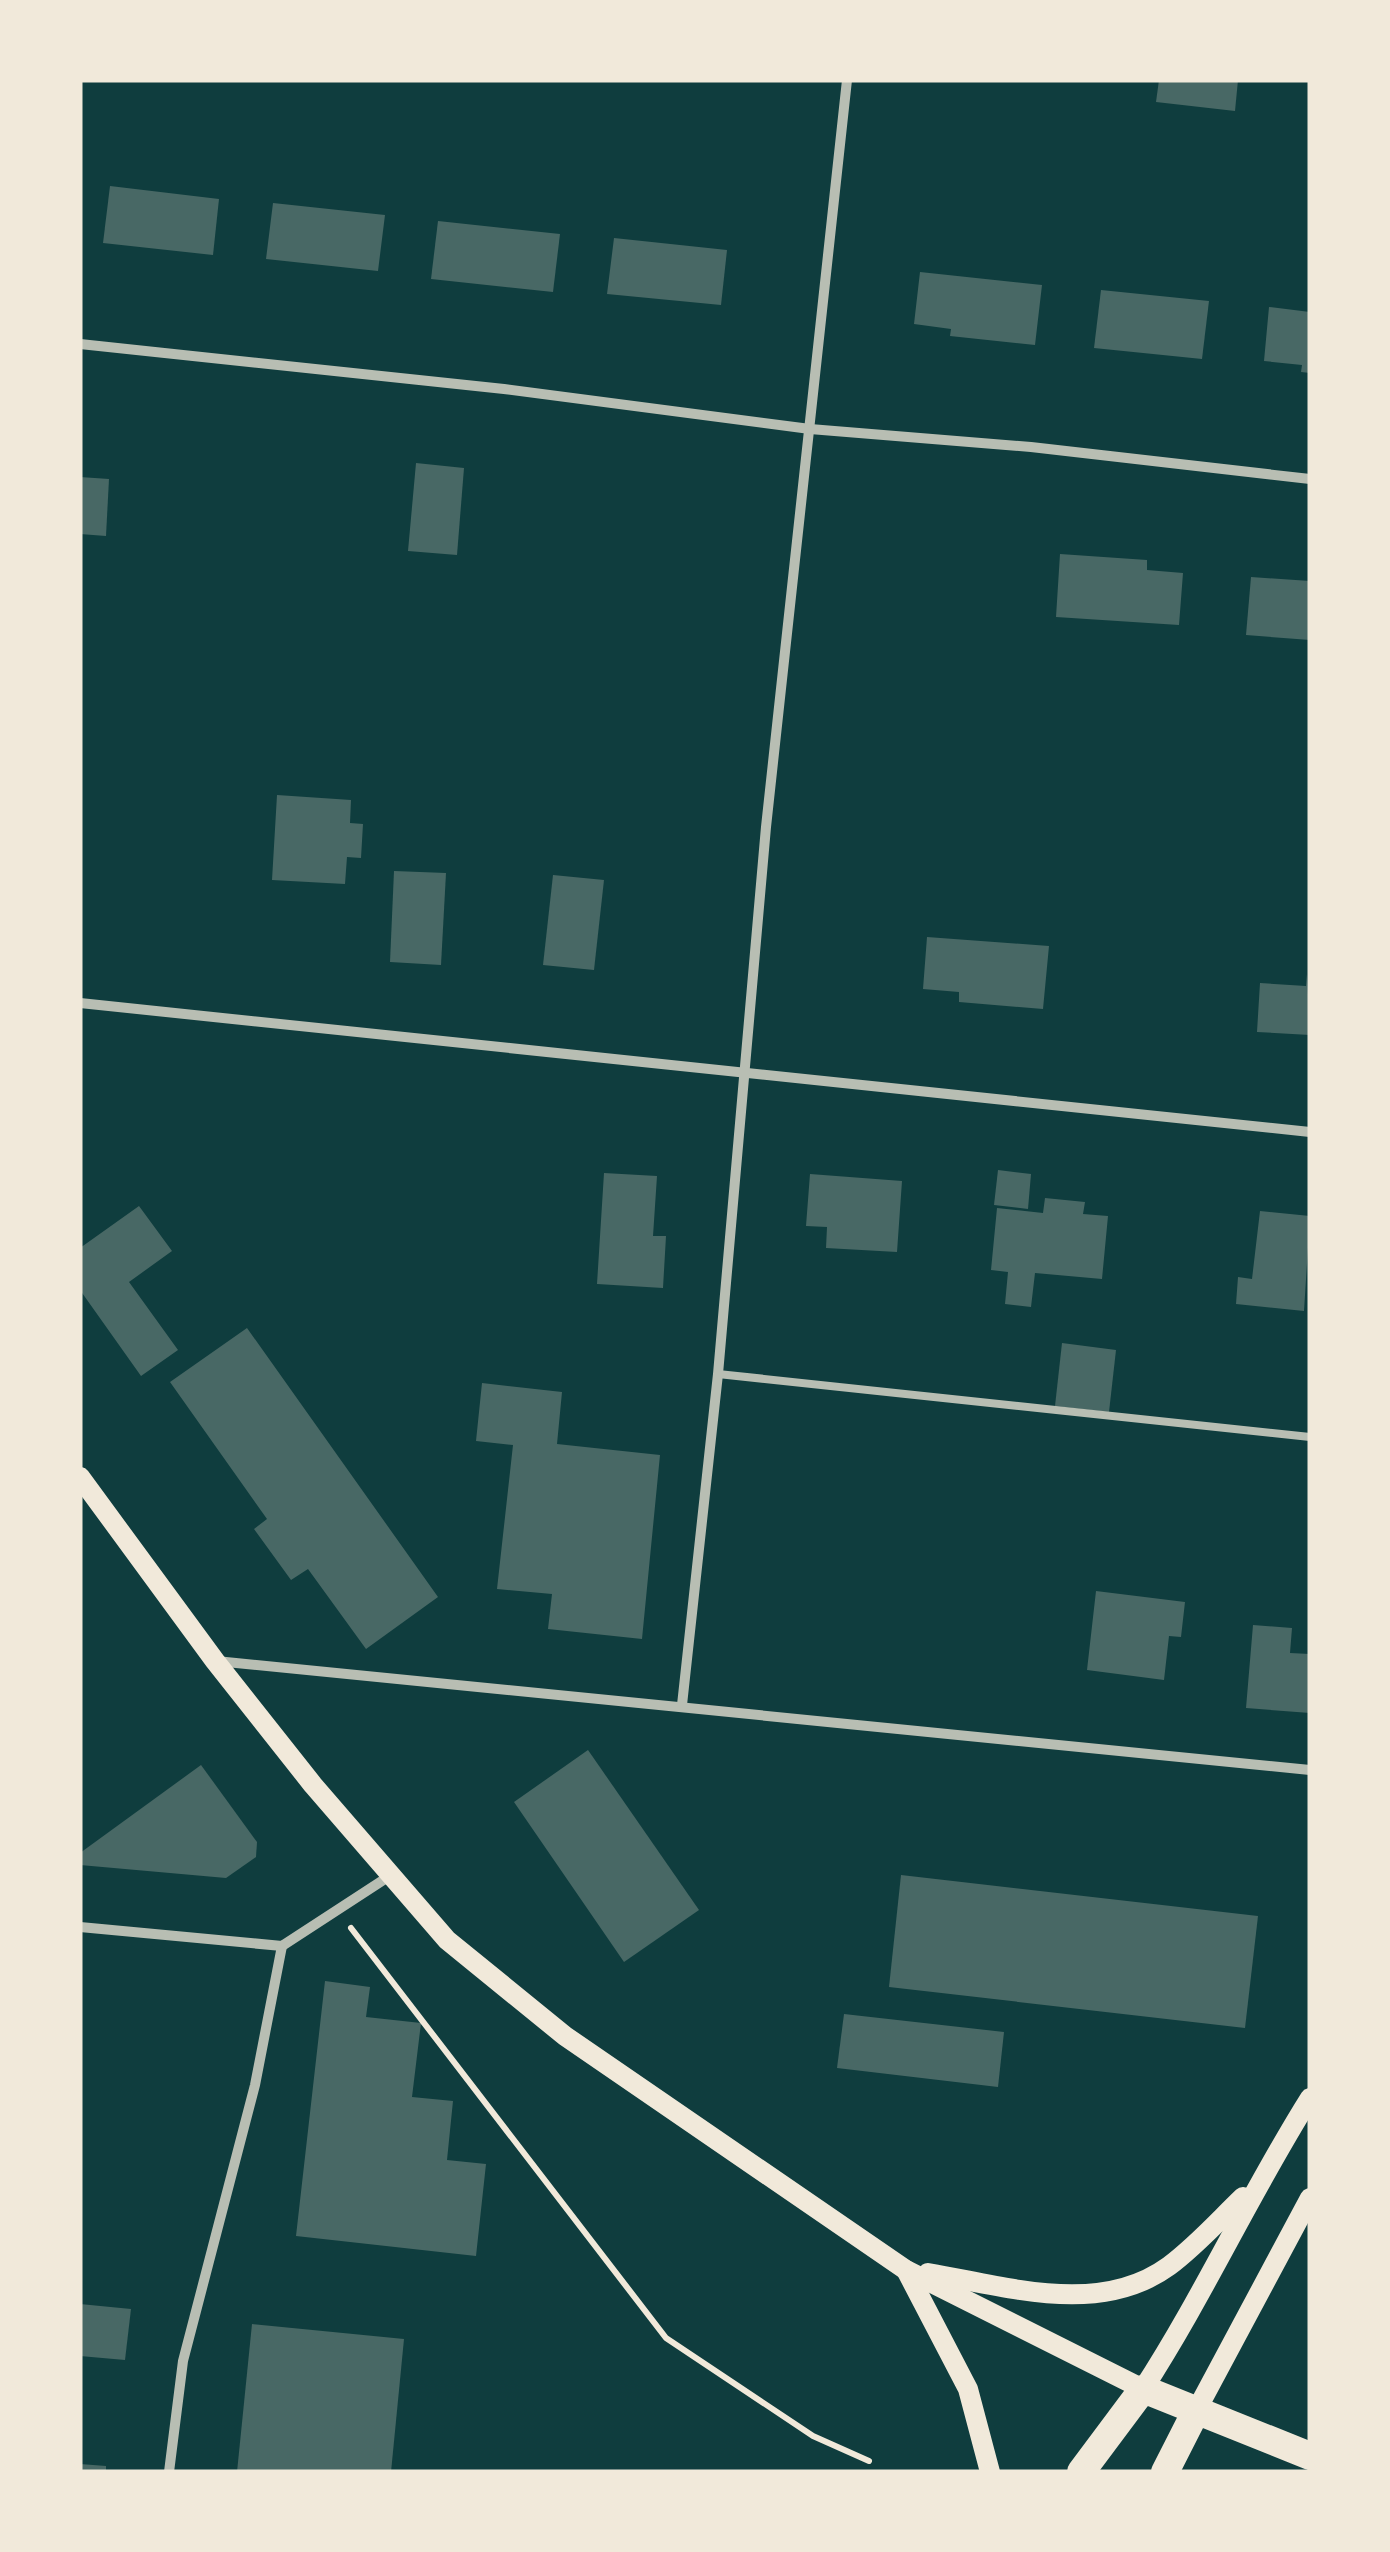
<svg xmlns="http://www.w3.org/2000/svg" width="1390" height="2552" font-family="'DejaVu Sans',sans-serif">
  <style>
    .building { fill: #486865 }
    .lines { fill: none; stroke-linecap: round; stroke-linejoin: round }
    .path { stroke: #f1e9da; stroke-width: 6 }
    .service { stroke: #b8beb3; stroke-width: 8 }
    .minor { stroke: #b8beb3; stroke-width: 10 }
    .secondary { stroke: #f1e9da; stroke-width: 20 }
    .trunk { stroke: #f1e9da; stroke-width: 28 }
  </style>
  <rect width="100%" height="100%" fill="#0f3d3e"/>
  <!-- building -->
  <g class="building">
    <polygon points="1159,80 1238,80 1235,111 1156,102"/>
    <polygon points="110,186 219,199 213,255 103,243"/>
    <polygon points="273,203 385,215 378,271 266,259"/>
    <polygon points="438,221 560,234 553,292 431,279"/>
    <polygon points="614,238 727,250 721,305 607,294"/>
    <polygon points="920,272 1042,285 1035,345 950,336 951,329 914,324"/>
    <polygon points="1101,290 1209,301 1202,359 1094,348"/>
    <polygon points="1269,307 1310,312 1310,373 1301,372 1302,365 1264,361"/>
    <polygon points="416,463 464,468 457,555 408,551"/>
    <polygon points="80,477 109,479 106,536 80,534"/>
    <polygon points="1060,554 1147,560 1147,570 1183,573 1179,625 1056,617"/>
    <polygon points="1251,577 1310,581 1310,640 1246,635"/>
    <polygon points="277,795 351,800 350,823 363,824 361,858 347,857 345,884 272,880"/>
    <polygon points="394,871 446,873 441,965 390,962"/>
    <polygon points="553,875 604,880 594,970 543,965"/>
    <polygon points="927,937 1049,946 1043,1009 959,1002 959,992 923,989"/>
    <polygon points="1307,974 1310,1035 1257,1032 1260,983 1306,986"/>
    <polygon points="998,1170 1031,1174 1028,1209 994,1205"/>
    <polygon points="604,1173 657,1176 653,1236 666,1236 663,1288 597,1284"/>
    <polygon points="810,1174 902,1181 897,1252 826,1248 827,1227 806,1226"/>
    <polygon points="1045,1198 1085,1202 1083,1214 1108,1216 1102,1279 1035,1273 1031,1307 1005,1304 1008,1272 991,1270 997,1208 1043,1213"/>
    <polygon points="139,1206 172,1251 129,1282 178,1350 141,1376 80,1290 80,1248"/>
    <polygon points="1260,1211 1310,1216 1304,1311 1236,1304 1238,1277 1252,1279"/>
    <polygon points="247,1328 438,1597 366,1649 308,1569 291,1580 254,1529 267,1519 170,1382"/>
    <polygon points="1062,1343 1116,1350 1109,1412 1055,1406"/>
    <polygon points="482,1383 562,1392 557,1444 660,1455 642,1639 548,1629 552,1594 497,1589 513,1445 476,1441"/>
    <polygon points="1096,1591 1185,1602 1181,1637 1169,1636 1164,1680 1087,1670"/>
    <polygon points="1253,1625 1292,1628 1290,1653 1310,1654 1310,1713 1246,1708"/>
    <polygon points="588,1750 699,1910 624,1962 514,1802"/>
    <polygon points="201,1765 257,1842 256,1857 226,1878 80,1865 80,1853"/>
    <polygon points="901,1875 1258,1916 1245,2028 889,1987"/>
    <polygon points="325,1981 370,1987 366,2017 421,2023 412,2097 453,2101 447,2160 486,2164 476,2256 296,2236"/>
    <polygon points="844,2014 1004,2032 998,2087 837,2068"/>
    <polygon points="80,2304 131,2309 125,2360 80,2356"/>
    <polygon points="252,2324 404,2339 391,2472 237,2472"/>
    <polygon points="80,2464 106,2466 106,2472 80,2472"/>
  </g>
  <g class="lines">
    <!-- path -->
    <polyline class="path" points="351,1928 666,2338 813,2436 869,2461"/>
    <!-- service -->
    <polyline class="service" points="718,1374 1310,1437"/>
    <!-- minor -->
    <g class="minor">
      <polyline points="80,344 504,389 810,429 1031,447 1310,479"/>
      <polyline points="80,1003 1310,1132"/>
      <polyline points="216,1661 1310,1770"/>
      <polyline points="682,1705 718,1374 766,827 847,80"/>
      <polyline points="80,1927 282,1946 391,1875"/>
      <polyline points="169,2472 183,2361 255,2085 282,1946"/>
    </g>
    <!-- secondary -->
    <g class="secondary">
      <path d="M 80,1477 L 215,1661 L 313,1785 L 447,1940 L 565,2036 L 906,2270 L 1143,2389 C 1204,2295 1250,2193 1310,2098"/>
      <polyline points="906,2270 968,2389 990,2472"/>
      <path d="M 928,2273 C 1006,2286 1099,2317 1169,2266 C 1196,2246 1219,2220 1243,2197"/>
      <polyline points="1195,2413 1310,2198"/>
    </g>
    <!-- trunk -->
    <g class="trunk">
      <polyline points="1081,2472 1143,2389 1310,2456"/>
      <polyline points="1165,2472 1195,2413"/>
    </g>
  </g>
  <!-- border -->
  <rect width="1390" height="2552" fill="none" stroke="#f1e9da" stroke-width="165"/>
</svg>
